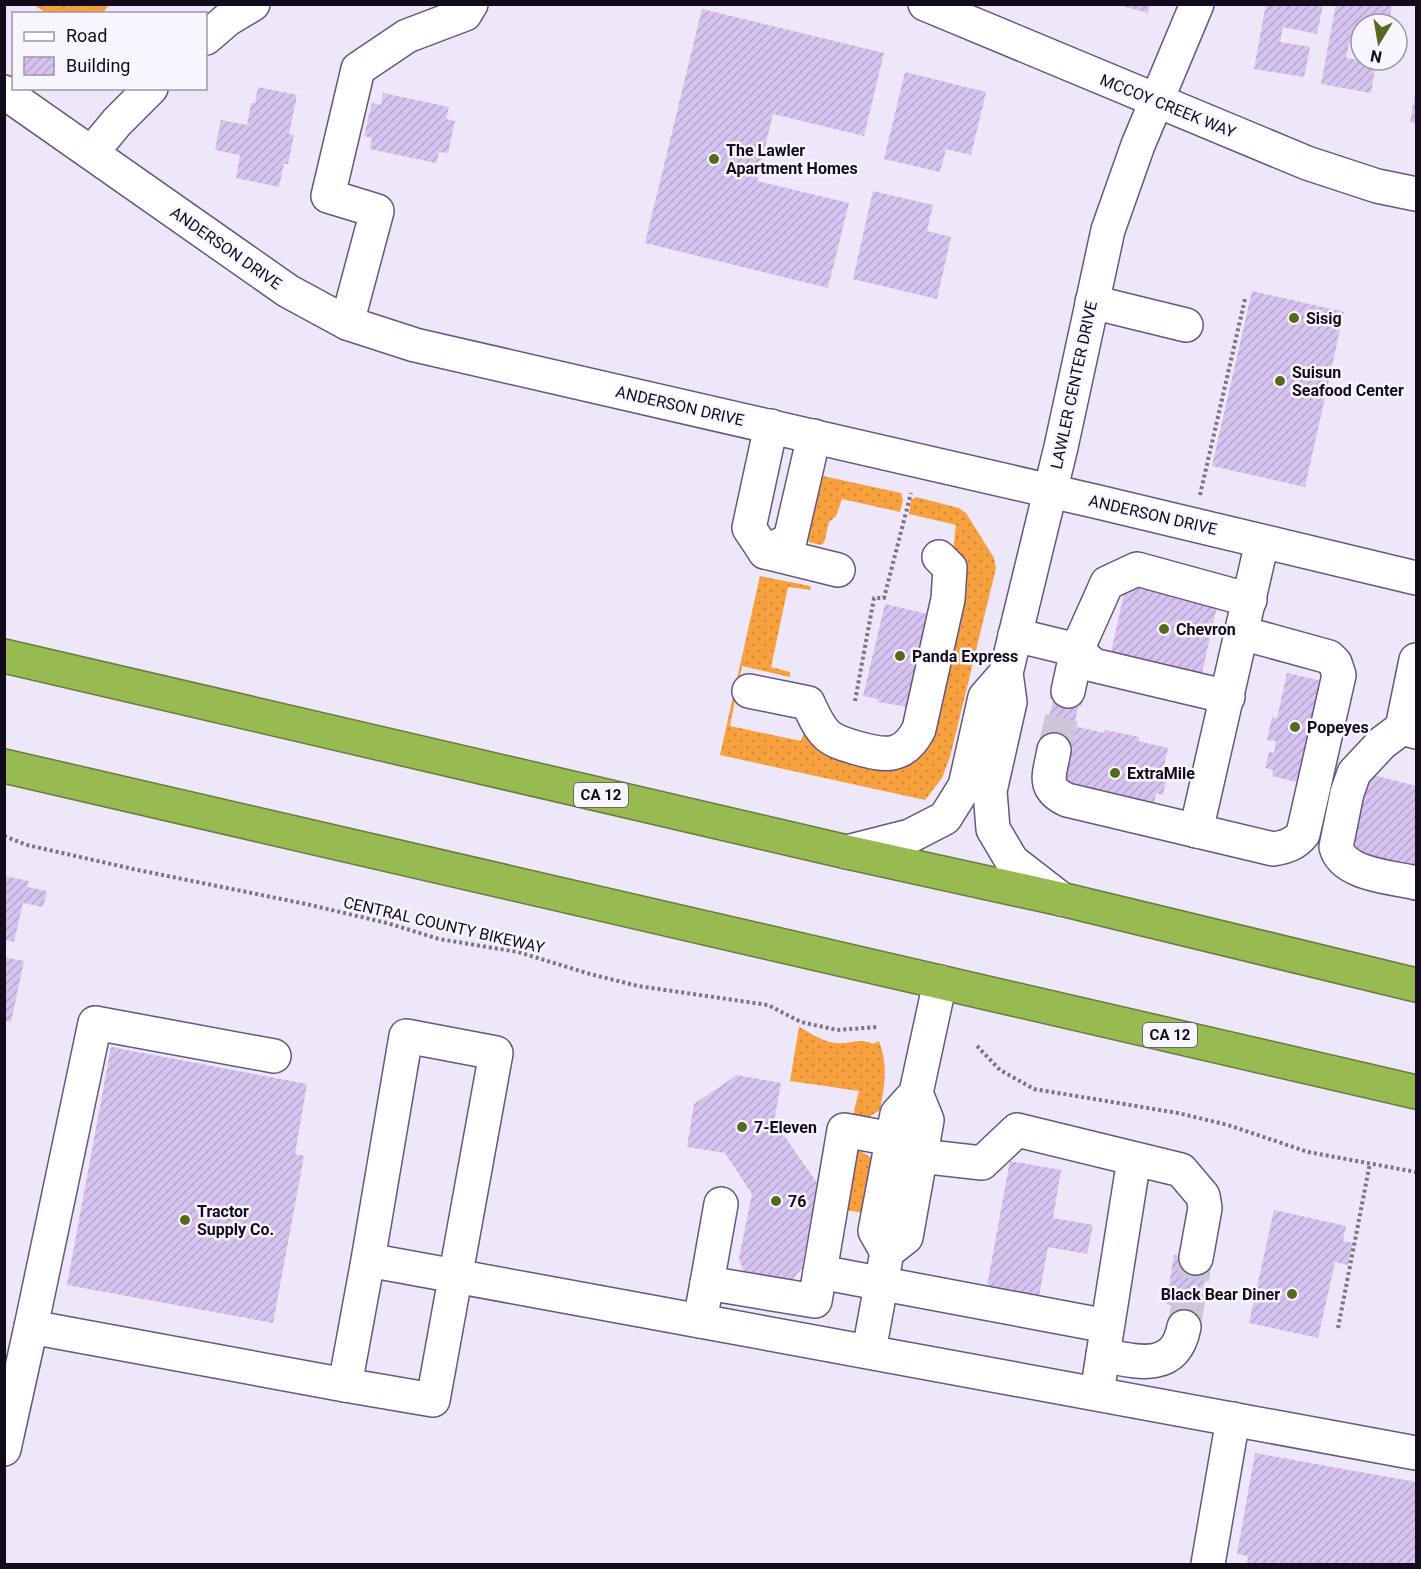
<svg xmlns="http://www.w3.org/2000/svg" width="1421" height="1569" font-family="Roboto,sans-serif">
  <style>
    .grass { fill: url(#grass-dots) }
    .park { fill: url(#park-crowns) }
    .building { fill: url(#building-hatch) }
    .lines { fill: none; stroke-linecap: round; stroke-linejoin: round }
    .minor-tunnel { stroke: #cdc5d8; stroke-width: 33; stroke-dasharray: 33 16; stroke-linecap: butt }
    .minor-casing { stroke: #68567e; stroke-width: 36 }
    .highway-casing { stroke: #697d3e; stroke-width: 36 }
    .path { stroke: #7c7486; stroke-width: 4; stroke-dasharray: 3 3; stroke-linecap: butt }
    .minor { stroke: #fff; stroke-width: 33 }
    .highway { stroke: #98bb51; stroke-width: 33 }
    .poi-dot { fill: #536b1c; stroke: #f9f5ff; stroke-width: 2 }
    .labels { text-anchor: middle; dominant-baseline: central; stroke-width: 5; stroke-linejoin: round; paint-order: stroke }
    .shield { fill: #f9f5ff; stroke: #58515f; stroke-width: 1.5 }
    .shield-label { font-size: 15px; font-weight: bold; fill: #130b1b }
    .street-label { font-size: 16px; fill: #130b1b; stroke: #f9f5ff }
    .poi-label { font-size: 16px; font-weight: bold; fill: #130b1b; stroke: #f9f5ff; text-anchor: start }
  </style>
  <defs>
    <pattern id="grass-dots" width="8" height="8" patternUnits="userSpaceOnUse" patternTransform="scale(1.5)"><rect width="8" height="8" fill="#f7a03e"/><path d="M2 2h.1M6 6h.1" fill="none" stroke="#d38836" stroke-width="1.8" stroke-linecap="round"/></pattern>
    <pattern id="park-crowns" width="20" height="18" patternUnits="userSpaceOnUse" patternTransform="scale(1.5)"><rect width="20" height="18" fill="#f7a03e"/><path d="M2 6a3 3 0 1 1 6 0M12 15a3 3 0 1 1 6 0" fill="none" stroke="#d38836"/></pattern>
    <pattern id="building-hatch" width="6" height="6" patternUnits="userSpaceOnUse" patternTransform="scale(1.5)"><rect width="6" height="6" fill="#d7c3f0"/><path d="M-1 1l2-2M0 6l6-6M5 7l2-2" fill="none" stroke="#b8a6cd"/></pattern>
  </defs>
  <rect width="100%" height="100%" fill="#eee6f9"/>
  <!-- grass -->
  <g class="grass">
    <polygon points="823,476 901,493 903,500 900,512 842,499 836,516 829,522 824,543 820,545 809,542 806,535"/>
    <polygon points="916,497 959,508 966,513 994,558 996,568 950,757 942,778 925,800 720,755 760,576 810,586 811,590 788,587 771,667 790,672 790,677 742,666 730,726 801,741 807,723 892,762 953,552 956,525 909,514 911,500"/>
    <path d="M 799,1027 C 811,1033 821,1041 835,1043 C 849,1045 860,1037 873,1044 L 879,1041 C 888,1065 885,1085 880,1110 L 861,1122 L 853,1115 L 859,1091 L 790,1081 Z"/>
    <polygon points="857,1149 875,1160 863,1213 841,1209"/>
  </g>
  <!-- park -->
  <polygon class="park" points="34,5 109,5 102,14 46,13"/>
  <!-- building -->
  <g class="building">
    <polygon points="1115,4 1150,4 1148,13"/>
    <polygon points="1266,4 1323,4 1317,34 1283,27 1280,42 1310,47 1304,77 1254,69"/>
    <polygon points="1336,4 1392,4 1389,24 1361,24 1361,45 1349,43 1346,58 1376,63 1371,93 1321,84"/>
    <polygon points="702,9 884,53 864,136 773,114 757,181 849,203 828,288 645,243"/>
    <polygon points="905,72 986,92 971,155 946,149 940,172 884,159"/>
    <polygon points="258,87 297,95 289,134 294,135 288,164 284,164 279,187 236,178 240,155 215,150 221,120 247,125 251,103 255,103"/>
    <polygon points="383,93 449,107 446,119 455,121 448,153 439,152 436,163 370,149 372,138 364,136 372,103 381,105"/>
    <polygon points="1415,95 1416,95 1416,123 1410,122"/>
    <polygon points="873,191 933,205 927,231 951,237 937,299 853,279"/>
    <polygon points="1252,291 1344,312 1305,487 1212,466"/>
    <polygon points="1126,585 1217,606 1202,673 1111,652"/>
    <polygon points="885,604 936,616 914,708 878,702 879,699 863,696"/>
    <polygon points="1287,673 1326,682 1307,778 1298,776 1296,782 1272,776 1273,770 1265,768 1269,752 1274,753 1276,741 1267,740 1272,717 1277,718"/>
    <polygon points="1056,688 1081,693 1074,726 1104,733 1105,730 1139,737 1138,741 1168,748 1164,766 1169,767 1163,795 1156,793 1153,809 1087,800 1062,779 1042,748"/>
    <polygon points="1365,773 1416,786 1416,876 1352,861 1348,844"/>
    <polygon points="4,876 29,881 27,887 47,891 43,907 23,903 14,942 4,940"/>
    <polygon points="4,957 24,961 11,1022 4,1021"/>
    <polygon points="111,1047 307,1084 295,1154 304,1156 273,1323 67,1285"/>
    <polygon points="737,1075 781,1083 774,1121 817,1183 802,1268 788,1285 746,1278 739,1258 752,1194 725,1153 687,1147 694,1104"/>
    <polygon points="1010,1161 1061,1170 1053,1218 1093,1225 1087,1254 1048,1247 1039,1296 987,1286"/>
    <polygon points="1274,1210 1346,1226 1343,1241 1353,1243 1348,1265 1335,1262 1318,1338 1249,1323"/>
    <polygon points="1174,1255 1209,1260 1197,1329 1172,1325 1176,1306 1166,1304"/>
    <polygon points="1255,1453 1416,1482 1416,1564 1247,1564 1248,1556 1237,1554"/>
  </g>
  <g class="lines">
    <!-- minor-tunnel -->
    <g class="minor-tunnel">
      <polyline points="1054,750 1068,691"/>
      <polyline points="1184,1327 1196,1258"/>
    </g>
    <!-- minor casing -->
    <g class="minor-casing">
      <g id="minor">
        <polyline points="925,4 1307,163 1377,186 1416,194"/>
        <polyline points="206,38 228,19 253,4"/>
        <polyline points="4,92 288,291 347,323 415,345 1094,501 1416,578"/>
        <polyline points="92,152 117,122 151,88"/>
        <polyline points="1092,302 1186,325"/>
        <polyline points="347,323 377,211 328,196 358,69 407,36 465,14 471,4"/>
        <polyline points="771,426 749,528 765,552 838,570"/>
        <polyline points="765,552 790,540 814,436"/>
        <polyline points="1015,635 1077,650 1107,583 1137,569 1250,600"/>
        <polyline points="1077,650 1093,665 1228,697"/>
        <polyline points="1416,660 1402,728 1416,732"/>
        <path d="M 749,691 L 808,703 C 813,714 818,726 827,735 C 835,742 846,745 857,748 C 885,756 904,759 919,729 L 948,599 L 950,568 L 939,557"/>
        <polyline points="1068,691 1077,650"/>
        <path d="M 1402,728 L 1382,743 L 1354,773 L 1347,793 L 1336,847 C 1343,875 1392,877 1416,883"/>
        <path d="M 1054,750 C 1050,774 1041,788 1067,800 L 1273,849 C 1286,847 1295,844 1303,834 L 1339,675 L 1335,663 L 1329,657 L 1242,633"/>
        <polyline points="1196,831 1262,542"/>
        <polyline points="847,852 910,836 945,818 965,786 985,697 1006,673"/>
        <polyline points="1061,899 1012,861 993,829 990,791 1010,702 1006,673 1061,447 1108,230 1138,145 1197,4"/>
        <polyline points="274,1056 95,1023 31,1327 345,1385"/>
        <polyline points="920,1156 982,1163 1017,1130 1181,1170 1203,1196 1205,1208 1196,1258"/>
        <polyline points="721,1204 707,1283 815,1301 844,1130 892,1139"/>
        <polyline points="887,1252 875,1231 897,1114 916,1093 940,982"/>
        <path d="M 368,1260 L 345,1385 L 433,1400 L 496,1053 L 406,1036 L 368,1260 C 479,1280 589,1301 700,1321"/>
        <polyline points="820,1272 1107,1326"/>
        <polyline points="707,1283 700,1321 1416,1453"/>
        <polyline points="869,1351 887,1252 906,1237 927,1120 916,1093"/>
        <path d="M 1103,1355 C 1137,1362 1175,1373 1184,1327"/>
        <polyline points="1097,1393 1134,1159"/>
        <polyline points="4,1449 31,1327"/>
        <polyline points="1208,1564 1233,1419"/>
      </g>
    </g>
    <!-- highway casing -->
    <g class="highway-casing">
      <g id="highway">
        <polyline points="4,656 847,852 1061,899 1416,985"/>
        <polyline points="4,766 1416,1092"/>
      </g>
    </g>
    <!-- path -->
    <g class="path">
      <polyline points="1200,495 1245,299"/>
      <polyline points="855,701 874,598 884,598 911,493"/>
      <polyline points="4,836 27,845 133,869 306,904 387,923 439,939 518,952 590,974 638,986 768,1005 801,1022 837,1030 877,1027"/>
      <polyline points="977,1046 1000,1070 1034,1089 1178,1113 1228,1125 1308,1152 1416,1172"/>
      <polyline points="1338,1328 1370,1163"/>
    </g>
    <!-- minor -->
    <use href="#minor" class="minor"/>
    <!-- highway -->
    <use href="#highway" class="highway"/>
  </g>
  <!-- markers -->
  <g class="poi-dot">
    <circle cx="714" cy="159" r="6"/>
    <circle cx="1294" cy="318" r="6"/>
    <circle cx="1280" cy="381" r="6"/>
    <circle cx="1164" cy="629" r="6"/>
    <circle cx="900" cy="656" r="6"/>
    <circle cx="1295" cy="727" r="6"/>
    <circle cx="1115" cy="773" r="6"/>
    <circle cx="742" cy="1127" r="6"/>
    <circle cx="776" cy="1201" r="6"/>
    <circle cx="185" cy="1220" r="6"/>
    <circle cx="1292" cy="1294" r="6"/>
  </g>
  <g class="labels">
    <!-- shield labels -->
    <g class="shield">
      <rect x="574" y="783" width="54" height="24" rx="4.5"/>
      <rect x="1143" y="1023" width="54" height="24" rx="4.5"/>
    </g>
    <g class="shield-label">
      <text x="601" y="795">CA 12</text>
      <text x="1170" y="1035">CA 12</text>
    </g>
    <!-- street labels -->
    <g class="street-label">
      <text transform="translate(1168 106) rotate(22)">MCCOY CREEK WAY</text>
      <text transform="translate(226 248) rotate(35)">ANDERSON DRIVE</text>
      <text transform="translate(1074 385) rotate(-78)">LAWLER CENTER DRIVE</text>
      <text transform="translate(680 406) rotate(13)">ANDERSON DRIVE</text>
      <text transform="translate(1153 515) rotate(13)">ANDERSON DRIVE</text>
      <text transform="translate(444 925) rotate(13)">CENTRAL COUNTY BIKEWAY</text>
    </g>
    <!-- poi labels -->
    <g class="poi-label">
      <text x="726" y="150">The Lawler<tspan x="726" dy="18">Apartment Homes</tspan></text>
      <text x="1306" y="318">Sisig</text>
      <text x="1292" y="372">Suisun<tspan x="1292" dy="18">Seafood Center</tspan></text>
      <text x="1176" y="629">Chevron</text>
      <text x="912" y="656">Panda Express</text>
      <text x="1307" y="727">Popeyes</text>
      <text x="1127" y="773">ExtraMile</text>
      <text x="754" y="1127">7-Eleven</text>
      <text x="788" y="1201">76</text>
      <text x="197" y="1211">Tractor<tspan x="197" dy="18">Supply Co.</tspan></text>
      <text x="1280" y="1294" text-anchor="end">Black Bear Diner</text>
    </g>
  </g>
  <!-- border -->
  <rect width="1421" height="1569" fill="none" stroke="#130b1b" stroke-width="12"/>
  <!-- legend -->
  <rect x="12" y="12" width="195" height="78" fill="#f9f5ff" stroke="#9d97a4" stroke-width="1.5"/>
  <rect x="24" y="32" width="30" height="9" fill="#ffffff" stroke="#9d97a4" stroke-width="1.5"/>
  <text x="66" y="42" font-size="18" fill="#130b1b">Road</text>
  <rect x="24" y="57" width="30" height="18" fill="url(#building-hatch)" stroke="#9d97a4" stroke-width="1.5"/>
  <text x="66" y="72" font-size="18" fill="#130b1b">Building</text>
  <!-- north arrow -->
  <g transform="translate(1379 42) rotate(191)"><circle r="28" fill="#f9f5ff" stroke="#9d97a4" stroke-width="1.5"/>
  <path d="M0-4.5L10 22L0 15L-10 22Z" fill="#536b1c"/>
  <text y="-9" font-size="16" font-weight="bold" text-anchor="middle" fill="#130b1b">N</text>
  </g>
</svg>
